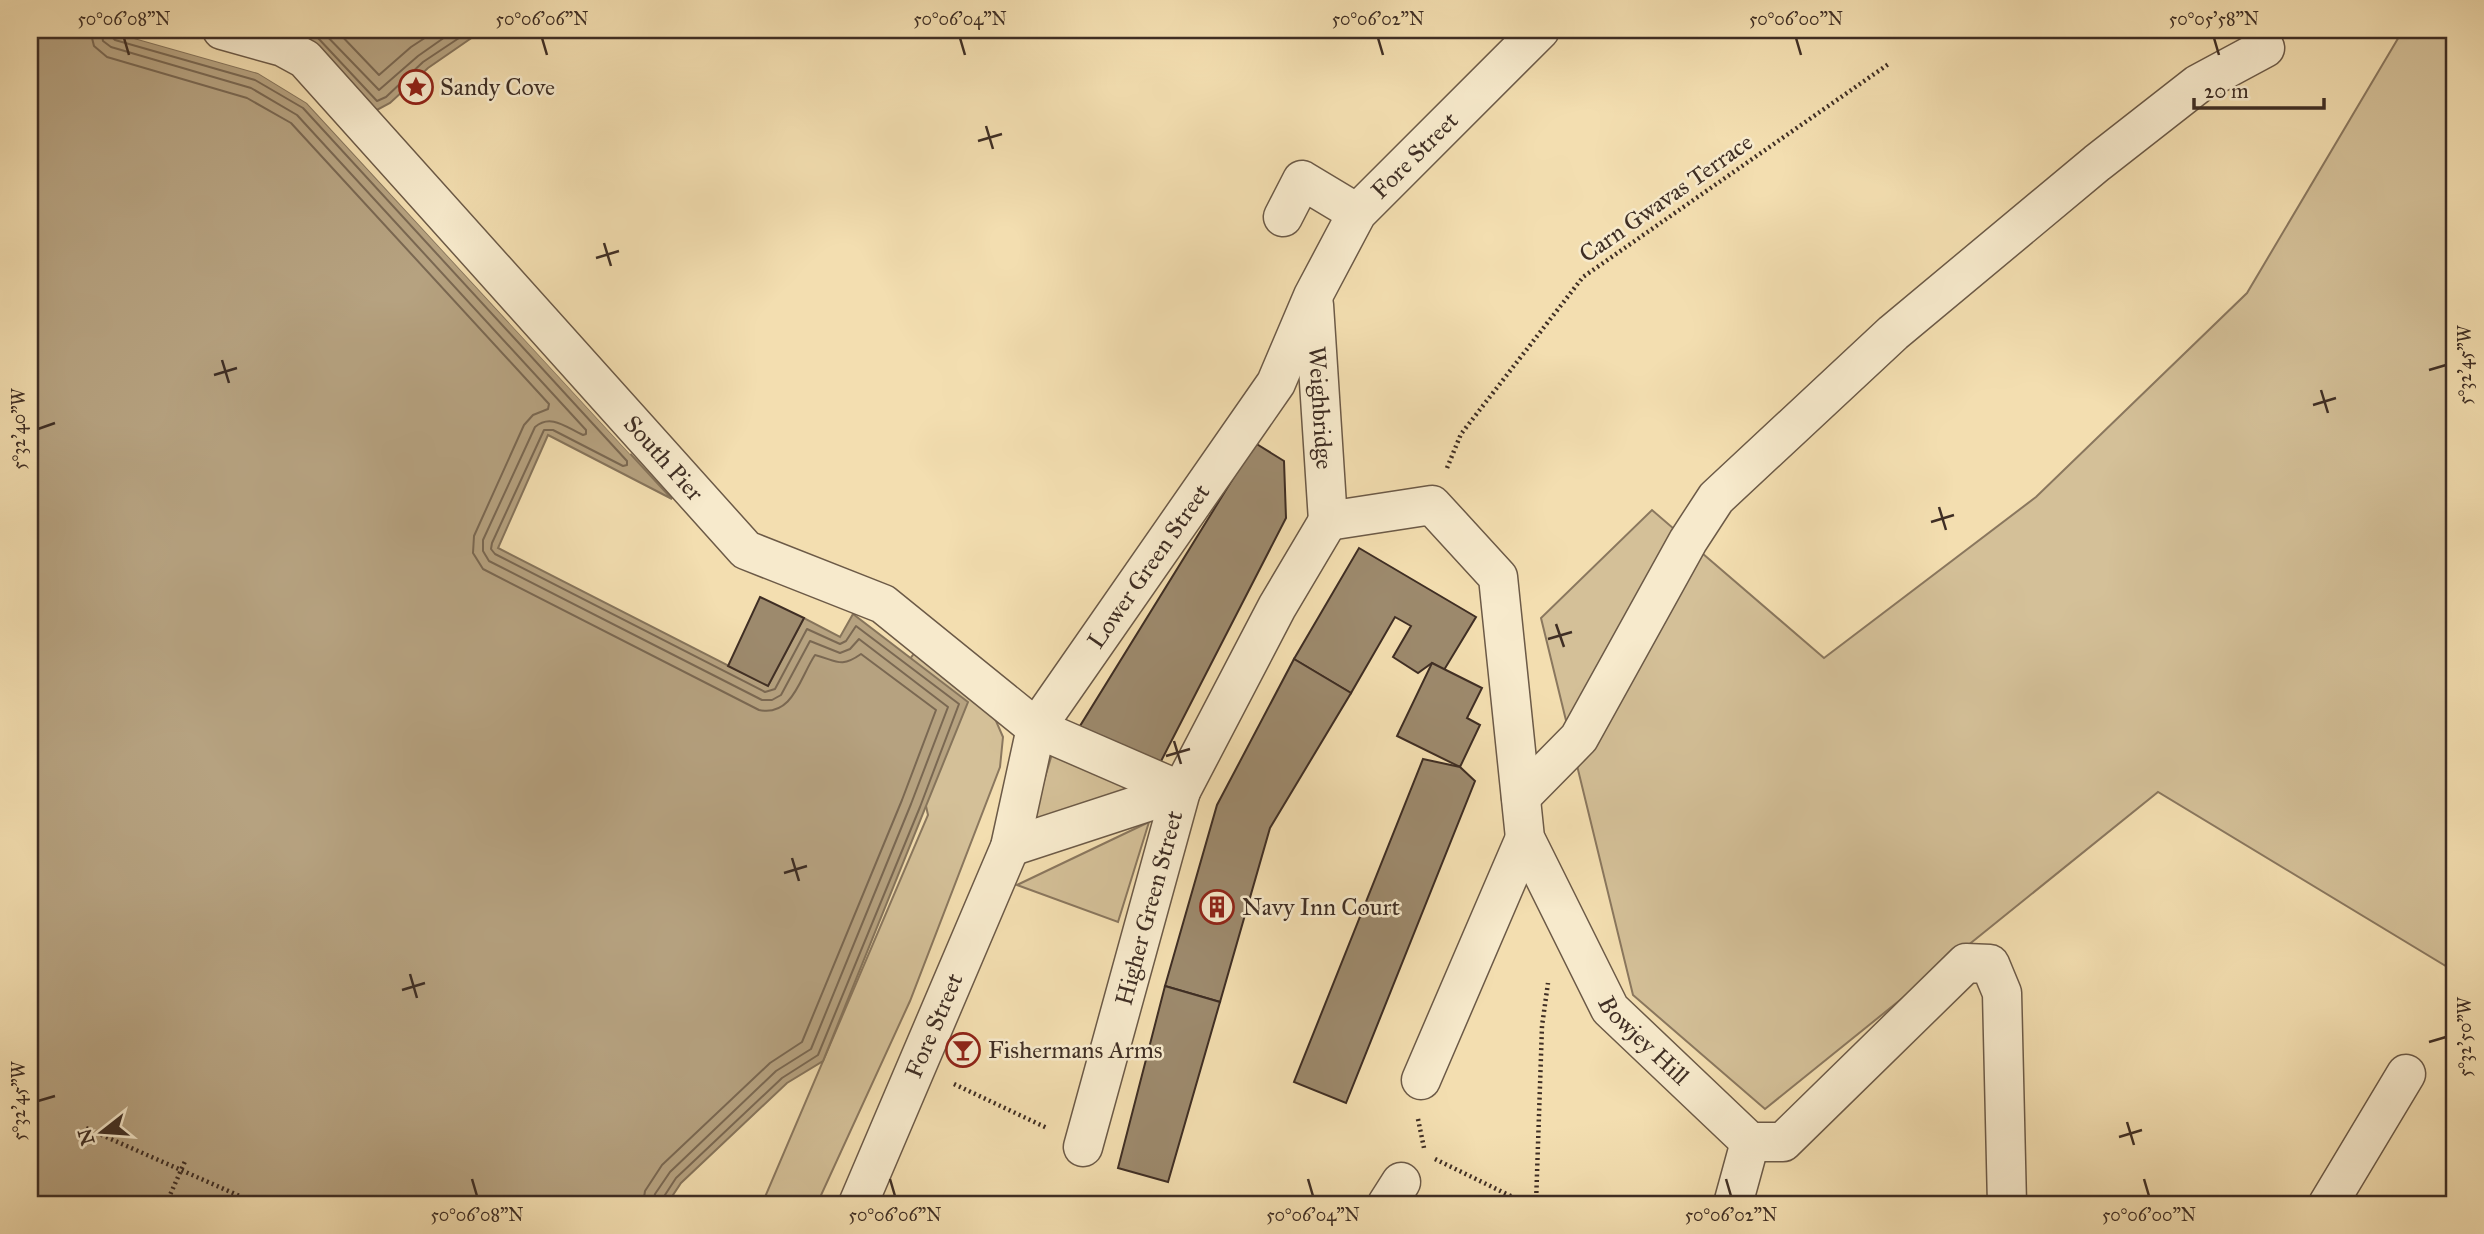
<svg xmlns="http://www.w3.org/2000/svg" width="2484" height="1234" font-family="'IM FELL Great Primer',serif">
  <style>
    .green { fill: #d4c098; stroke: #8a775e; stroke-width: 2 }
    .water { fill: #b6a280; stroke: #86745b; stroke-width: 2 }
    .pier { fill: #f3deb0 }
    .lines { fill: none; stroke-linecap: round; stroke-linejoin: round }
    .shore { stroke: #7a6852; stroke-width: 2 }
    .building { fill: #9d8a6d; stroke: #3f2e24; stroke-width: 2 }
    .minor-casing { stroke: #6c5a47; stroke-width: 41 }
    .path { stroke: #3f2e24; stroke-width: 4.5; stroke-dasharray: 2 3.5; stroke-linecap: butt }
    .minor { stroke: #f7eacc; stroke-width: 38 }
    .ticks { fill: none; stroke: #3f2e24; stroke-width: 2.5 }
    .labels { text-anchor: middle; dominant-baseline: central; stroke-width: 5; stroke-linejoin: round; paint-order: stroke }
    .poi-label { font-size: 24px; fill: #3f2e24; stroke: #f7eacc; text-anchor: start }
    .street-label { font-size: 24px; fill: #3f2e24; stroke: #f7eacc }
    .neatline { fill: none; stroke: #3f2e24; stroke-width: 2.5 }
    .ticks-label { font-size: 18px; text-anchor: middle; fill: #3f2e24 }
  </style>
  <rect width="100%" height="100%" fill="#f3deb0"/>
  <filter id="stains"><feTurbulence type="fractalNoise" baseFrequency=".00286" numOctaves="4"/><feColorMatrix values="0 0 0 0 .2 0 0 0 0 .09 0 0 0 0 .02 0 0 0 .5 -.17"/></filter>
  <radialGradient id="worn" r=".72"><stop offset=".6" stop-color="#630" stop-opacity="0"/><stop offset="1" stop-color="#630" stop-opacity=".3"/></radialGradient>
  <!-- green -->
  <g class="green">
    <polygon points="2403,30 2454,30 2454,971 2158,792 1765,1109 1633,995 1541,618 1652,510 1824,658 2036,497 2247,293"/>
    <polygon points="916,651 993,714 1003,737 1000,767 910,1001 817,1204 762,1204 928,815 897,676"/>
    <polygon points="1057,737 1152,778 1030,828"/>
    <polygon points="1149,822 1118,922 1017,885"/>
  </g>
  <!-- water -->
  <g class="water">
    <polygon points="30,30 106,30 258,73 307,103 672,499 548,435 498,548 768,686 804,618 840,637 853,614 968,702 823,1061 787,1083 681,1183 667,1204 30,1204"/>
    <polygon points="277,30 483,30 428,68 390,103 375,111"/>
  </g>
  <!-- pier -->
  <polygon class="pier" points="106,30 119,30 259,70 309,100 633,452 630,454 307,103 258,73"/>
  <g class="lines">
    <!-- shore -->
    <g class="shore">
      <path d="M 90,30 L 94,46 L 107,57 L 247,98 L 291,123 L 549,404 L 548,409 L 533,415 L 524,425 L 474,536 L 473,553 L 483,569 L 759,710 C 793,717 800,677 815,655 C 836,660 840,669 861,654 L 936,710 L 902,800 L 802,1042 L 770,1063 L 662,1165 L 645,1191 L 643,1204"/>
      <path d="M 101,30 L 103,41 L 111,47 L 251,88 L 297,115 L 586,430 L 586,434 L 583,435 C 567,428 551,413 535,427 L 483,540 L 483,551 L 489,561 L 762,700 L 772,700 L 781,695 L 810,641 L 840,653 L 850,649 L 859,639 L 948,707 L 911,804 L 811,1049 L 776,1071 L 670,1172 L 655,1194 L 653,1204"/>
      <polyline points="110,30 111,36 115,40 255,80 303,108 627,461 627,465 623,466 553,430 544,430 492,543 491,549 495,554 765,692 775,689 807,629 840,644 846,641 856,626 959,704 920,807 818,1055 782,1078 676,1178 663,1198 662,1204"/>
      <polyline points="301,30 318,38 377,101 386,97 423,62 471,30"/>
      <polyline points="321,30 379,90 418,56 455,30"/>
      <polyline points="336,30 379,75 411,47 437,30"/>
    </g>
  </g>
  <!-- building -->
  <g class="building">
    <polygon points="1255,443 1284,461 1286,518 1157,769 1080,726"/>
    <polygon points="1359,548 1476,617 1444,670 1432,663 1418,673 1393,657 1411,626 1395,617 1351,693 1294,659"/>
    <polygon points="760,597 804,618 768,686 728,666"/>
    <polygon points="1294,659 1351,693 1270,828 1220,1002 1165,986 1217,805"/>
    <polygon points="1432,663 1482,688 1467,718 1480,725 1460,767 1397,736"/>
    <polygon points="1423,759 1460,767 1475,781 1346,1103 1294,1082"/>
    <polygon points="1165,986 1220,1002 1168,1182 1118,1168"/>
  </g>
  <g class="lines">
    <!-- minor casing -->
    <g class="minor-casing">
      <g id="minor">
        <path id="s1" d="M 222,30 L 283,47 L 305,59 L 746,550 L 883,604 L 1036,728 L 1181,791 L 1083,1147"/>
        <polyline points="1283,217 1302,180 1357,213"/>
        <path id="s2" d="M 1314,305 L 1328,521"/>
        <path id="s3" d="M 1328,521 L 1432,505 L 1498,577 L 1525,838 L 1610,1009 L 1750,1142 L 1783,1142 L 1966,963 L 1990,964 L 2002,993 L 2007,1204"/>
        <polyline points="1521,797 1579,738 1688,541 1716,498 1893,333 2097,163 2198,84 2265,48"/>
        <polyline points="1010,847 1181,791 1277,607 1328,521"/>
        <polyline points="1421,1080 1525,838"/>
        <path id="s4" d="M 858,1204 L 1010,847 L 1036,728 L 1276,383 L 1313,296 L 1357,213 L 1540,30"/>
        <polyline points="1387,1204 1401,1182"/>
        <polyline points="1733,1204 1750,1142"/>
        <polyline points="2328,1204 2406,1074"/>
      </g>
    </g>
    <!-- path -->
    <g class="path">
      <polyline points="1447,468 1461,434 1583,277 1890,63"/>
      <polyline points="954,1084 1047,1128"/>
      <polyline points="1418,1119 1424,1148"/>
      <polyline points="86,1128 242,1197"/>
      <polyline points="1435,1159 1527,1204"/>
      <polyline points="166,1204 186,1159"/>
      <polyline points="1536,1204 1542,1026 1548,983"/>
    </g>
    <!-- minor -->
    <use href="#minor" class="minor"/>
  </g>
  <!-- ticks -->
  <path class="ticks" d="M 124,38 L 129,55M 542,38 L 547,55M 960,38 L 965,55M 1378,38 L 1383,55M 1796,38 L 1801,55M 2214,38 L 2219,55M 986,126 L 993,149M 978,141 L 1002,134M 604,243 L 611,266M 596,258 L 619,251M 222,360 L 229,383M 2429,370 L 2446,365M 214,375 L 237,368M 2321,390 L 2328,413M 2313,405 L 2336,398M 38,429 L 55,423M 1939,507 L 1946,530M 1931,522 L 1954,515M 1556,624 L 1564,647M 1548,639 L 1572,632M 1174,741 L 1181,764M 1166,756 L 1190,749M 792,858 L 799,881M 784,873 L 807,866M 410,974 L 417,998M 402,990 L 425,983M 2429,1042 L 2446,1037M 38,1101 L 55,1096M 2127,1122 L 2134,1145M 2119,1137 L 2142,1130M 472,1179 L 477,1196M 890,1179 L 895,1196M 1308,1179 L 1313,1196M 1726,1179 L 1731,1196M 2144,1179 L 2149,1196"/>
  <!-- icons -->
  <defs>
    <g id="sight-ring" transform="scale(1.75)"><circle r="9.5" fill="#f7eacc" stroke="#8f2418" stroke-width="1.5"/><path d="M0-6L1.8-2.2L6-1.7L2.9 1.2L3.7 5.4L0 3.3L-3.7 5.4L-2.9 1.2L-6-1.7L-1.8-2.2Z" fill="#8f2418"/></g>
    <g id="building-ring" transform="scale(1.75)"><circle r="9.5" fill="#f7eacc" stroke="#8f2418" stroke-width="1.5"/><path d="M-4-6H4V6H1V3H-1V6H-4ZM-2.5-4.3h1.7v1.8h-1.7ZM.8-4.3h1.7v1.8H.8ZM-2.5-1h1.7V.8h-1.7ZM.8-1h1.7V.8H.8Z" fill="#8f2418"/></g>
    <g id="bar-ring" transform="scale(1.75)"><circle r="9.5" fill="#f7eacc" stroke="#8f2418" stroke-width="1.5"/><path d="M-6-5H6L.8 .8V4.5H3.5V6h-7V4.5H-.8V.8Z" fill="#8f2418"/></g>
  </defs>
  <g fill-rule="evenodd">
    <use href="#sight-ring" x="416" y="87"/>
    <use href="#building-ring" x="1217" y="907"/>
    <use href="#bar-ring" x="963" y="1050"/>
  </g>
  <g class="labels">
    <!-- poi labels -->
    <g class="poi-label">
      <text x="440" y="87">Sandy Cove</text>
      <text x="1242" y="907">Navy Inn Court</text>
      <text x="988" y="1050">Fishermans Arms</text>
    </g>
    <!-- street labels -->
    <g class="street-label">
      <text stroke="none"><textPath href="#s4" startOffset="1200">Fore Street</textPath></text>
      <text transform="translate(1666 198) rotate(-35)">Carn Gwavas Terrace</text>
      <text stroke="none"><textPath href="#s2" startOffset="103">Weighbridge</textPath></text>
      <text stroke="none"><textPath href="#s1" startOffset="625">South Pier</textPath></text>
      <text stroke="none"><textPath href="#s4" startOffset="707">Lower Green Street</textPath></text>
      <text transform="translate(1149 908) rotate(-75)">Higher Green Street</text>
      <text stroke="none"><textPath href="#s4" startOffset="194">Fore Street</textPath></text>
      <text stroke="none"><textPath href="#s3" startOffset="702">Bowjey Hill</textPath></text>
    </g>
  </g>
  <!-- margin -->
  <rect width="2484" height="1234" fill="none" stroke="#f3deb0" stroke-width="77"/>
  <!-- north arrow -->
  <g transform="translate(102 1132) rotate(253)" stroke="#f7eacc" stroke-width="5" paint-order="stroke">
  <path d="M0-5L12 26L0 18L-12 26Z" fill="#3f2e24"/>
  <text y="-10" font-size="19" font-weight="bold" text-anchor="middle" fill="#3f2e24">N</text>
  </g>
  <!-- scale -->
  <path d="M2194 98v10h130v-10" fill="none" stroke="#3f2e24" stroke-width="3.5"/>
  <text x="2204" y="98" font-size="21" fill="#3f2e24" stroke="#f7eacc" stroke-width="5" paint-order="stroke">20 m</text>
  <rect x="38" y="38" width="2408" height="1158" class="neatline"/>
  <g class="ticks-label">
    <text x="124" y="25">50°06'08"N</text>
    <text x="542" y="25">50°06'06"N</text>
    <text x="960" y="25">50°06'04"N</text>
    <text x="1378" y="25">50°06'02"N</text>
    <text x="1796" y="25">50°06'00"N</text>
    <text x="2214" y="25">50°05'58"N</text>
    <text transform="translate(2465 365) rotate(-90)" y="6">5°32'45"W</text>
    <text transform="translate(19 429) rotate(-90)" y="6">5°32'40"W</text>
    <text transform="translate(2465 1037) rotate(-90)" y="6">5°32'50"W</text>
    <text transform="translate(19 1101) rotate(-90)" y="6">5°32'45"W</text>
    <text x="477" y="1221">50°06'08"N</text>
    <text x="895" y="1221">50°06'06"N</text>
    <text x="1313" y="1221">50°06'04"N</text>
    <text x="1731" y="1221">50°06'02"N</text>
    <text x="2149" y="1221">50°06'00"N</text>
  </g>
  <rect width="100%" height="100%" filter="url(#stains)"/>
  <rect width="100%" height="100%" fill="url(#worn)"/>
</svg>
